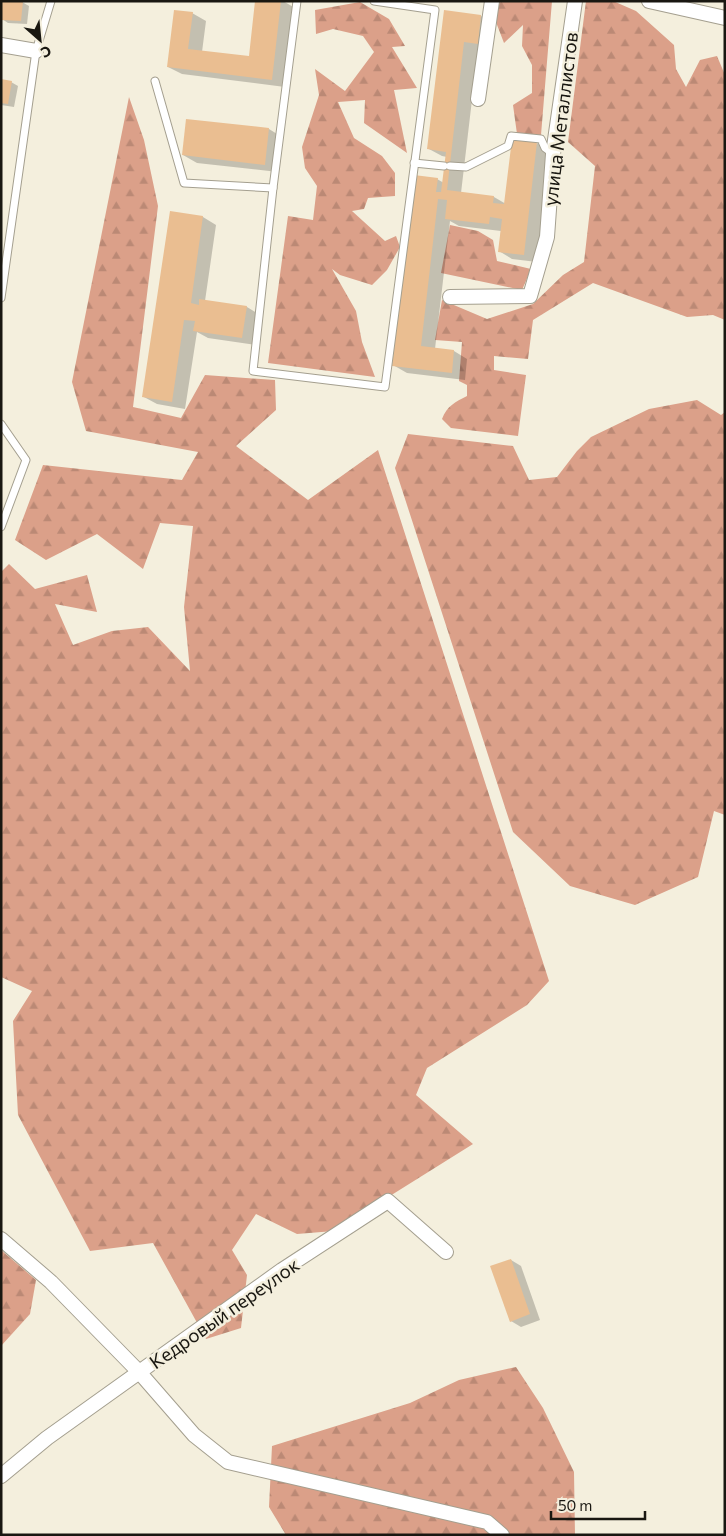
<svg xmlns="http://www.w3.org/2000/svg" width="726" height="1536" font-family="Commissioner,sans-serif">
  <style>
    .forest { fill: url(#forest-firs) }
    .shadow { fill: #0003 }
    .building { fill: #eabe91 }
    .lines { fill: none; stroke-linecap: round; stroke-linejoin: round }
    .service-casing { stroke: #a49f8f; stroke-width: 9 }
    .minor-casing { stroke: #a49f8f; stroke-width: 16 }
    .service { stroke: #fff; stroke-width: 7 }
    .minor { stroke: #fff; stroke-width: 14 }
    .labels { text-anchor: middle; dominant-baseline: central; stroke-width: 5; stroke-linejoin: round; paint-order: stroke }
    .street-label { font-size: 19px; fill: #191711; stroke: #f4efdd }
  </style>
  <defs>
    <pattern id="forest-firs" width="22" height="20" patternUnits="userSpaceOnUse" patternTransform="scale(1.25)"><rect width="22" height="20" fill="#dba089"/><path d="M5 1l3.5 6h-7zM16 11l3.5 6h-7z" fill="#bb8975"/></pattern>
  </defs>
  <rect width="100%" height="100%" fill="#f4efdd"/>
  <!-- forest -->
  <g class="forest">
    <polygon points="498,1 552,1 541,135 517,134 513,105 532,93 532,65 522,46 523,25 504,43 494,17"/>
    <path d="M 586,1 L 613,1 L 636,11 L 674,45 L 676,69 L 686,87 L 700,60 L 717,56 L 725,75 L 725,320 L 713,315 L 687,317 L 593,283 L 533,320 L 528,359 L 494,356 L 494,370 L 526,375 L 518,436 L 451,428 L 442,419 C 447,406 455,402 467,396 L 467,385 L 459,381 L 462,342 L 435,340 L 442,300 L 487,319 L 533,304 L 563,275 L 584,262 L 595,166 L 568,142 Z"/>
    <polygon points="360,2 389,19 405,46 392,47 417,88 394,90 407,153 364,123 365,100 338,102 354,138 382,156 395,173 395,196 368,198 364,209 352,211 385,241 396,236 400,247 387,270 372,285 340,275 332,269 356,311 362,342 375,377 268,363 288,216 313,220 317,186 305,168 302,147 319,95 315,69 345,91 374,52 363,36 333,29 316,34 315,10"/>
    <polygon points="129,97 144,140 158,206 133,407 181,418 205,375 275,380 276,410 236,446 308,500 378,450 549,981 527,1005 427,1068 416,1095 473,1144 334,1231 297,1234 256,1214 232,1250 247,1275 241,1328 206,1339 153,1243 90,1251 18,1115 13,1021 32,991 1,977 1,572 9,564 35,589 87,575 97,612 55,604 73,645 112,631 148,627 190,671 184,607 193,526 160,523 143,569 97,534 46,560 15,540 43,465 182,480 198,452 86,431 72,382"/>
    <polygon points="450,225 478,231 493,240 497,261 531,269 522,290 441,273"/>
    <polygon points="697,400 721,415 725,412 725,815 714,811 698,877 635,905 570,886 513,832 395,468 408,434 513,446 529,480 557,477 577,451 591,437 649,409"/>
    <polygon points="1,1250 36,1280 30,1314 1,1346"/>
    <polygon points="516,1367 543,1408 574,1472 575,1535 286,1535 269,1507 272,1446 410,1403 459,1380"/>
  </g>
  <!-- shadow -->
  <g class="shadow">
    <polygon points="257,1 283,1 295,8 285,87 182,74 168,67 192,13 206,21 202,52 250,57"/>
    <polygon points="22,2 29,6 27,24 8,23 2,19"/>
    <polygon points="445,12 481,16 494,24 491,51 478,49 461,193 494,197 506,204 537,143 550,151 537,262 512,259 499,251 501,231 459,226 450,221 435,349 454,351 467,359 465,380 407,373 393,365 437,179 444,183 447,157 442,156 429,149"/>
    <polygon points="1,81 11,82 18,86 14,107 1,105"/>
    <polygon points="269,129 282,137 278,172 197,163 183,155"/>
    <polygon points="171,212 203,217 216,225 205,301 247,307 260,315 256,345 208,338 197,332 185,409 157,404 144,397"/>
    <polygon points="511,1260 521,1266 540,1320 521,1327 511,1321"/>
  </g>
  <!-- building -->
  <g class="building">
    <polygon points="2,1 23,1 21,21 1,20"/>
    <polygon points="255,1 281,1 272,80 167,67 174,10 193,12 188,49 249,56"/>
    <polygon points="444,10 481,15 478,44 464,42 447,190 494,196 493,203 504,204 512,139 537,142 524,255 498,252 502,219 490,217 489,224 445,219 447,200 438,199 421,346 454,350 452,373 392,366 414,175 438,178 436,192 441,192 446,152 427,149"/>
    <polygon points="1,79 12,81 8,104 1,103"/>
    <polygon points="186,119 269,128 265,165 182,155"/>
    <polygon points="170,211 203,216 191,303 199,305 199,299 247,306 242,338 193,331 195,321 184,320 172,402 142,397"/>
    <polygon points="511,1259 530,1314 510,1322 490,1266"/>
  </g>
  <g class="lines">
    <!-- service casing -->
    <g class="service-casing">
      <g id="service">
        <polyline points="297,1 273,188 253,371 385,387 435,10 374,1"/>
        <polyline points="155,81 184,183 273,188"/>
        <polyline points="414,163 444,166"/>
        <polyline points="450,166 466,167 508,146 511,136 541,139 545,148 553,154"/>
        <polyline points="1,298 36,51 51,1"/>
        <polyline points="1,424 26,460 1,527"/>
      </g>
    </g>
    <!-- minor casing -->
    <g class="minor-casing">
      <g id="minor">
        <polyline points="649,1 725,18"/>
        <polyline points="1,45 36,51"/>
        <polyline points="478,99 492,1"/>
        <polyline points="450,297 530,296 547,237 553,154 575,1"/>
        <polyline points="1,1239 51,1282 140,1373 194,1435 228,1462 487,1522 502,1535"/>
        <polyline points="1,1476 47,1438 282,1270 388,1201 446,1252"/>
      </g>
    </g>
    <!-- service -->
    <use href="#service" class="service"/>
    <!-- minor -->
    <use href="#minor" class="minor"/>
  </g>
  <g class="labels">
    <!-- street labels -->
    <g class="street-label">
      <text transform="translate(560 119) rotate(-83)">улица Металлистов</text>
      <text transform="translate(224 1313) rotate(-35)">Кедровый переулок</text>
    </g>
  </g>
  <!-- border -->
  <rect width="726" height="1536" fill="none" stroke="#191711" stroke-width="5"/>
  <!-- north arrow -->
  <g transform="translate(40 40) rotate(153)" stroke="#f4efdd" stroke-width="4" paint-order="stroke">
  <path d="M0-4L9 19L0 12L-9 19Z" fill="#191711"/>
  <text y="-8" font-size="14" font-weight="bold" text-anchor="middle" fill="#191711">С</text>
  </g>
  <!-- scale -->
  <path d="M551 1511v8h94v-8" fill="none" stroke="#191711" stroke-width="2.5"/>
  <text x="558" y="1511" font-size="15" fill="#191711" stroke="#f4efdd" stroke-width="4" paint-order="stroke">50 m</text>
</svg>
